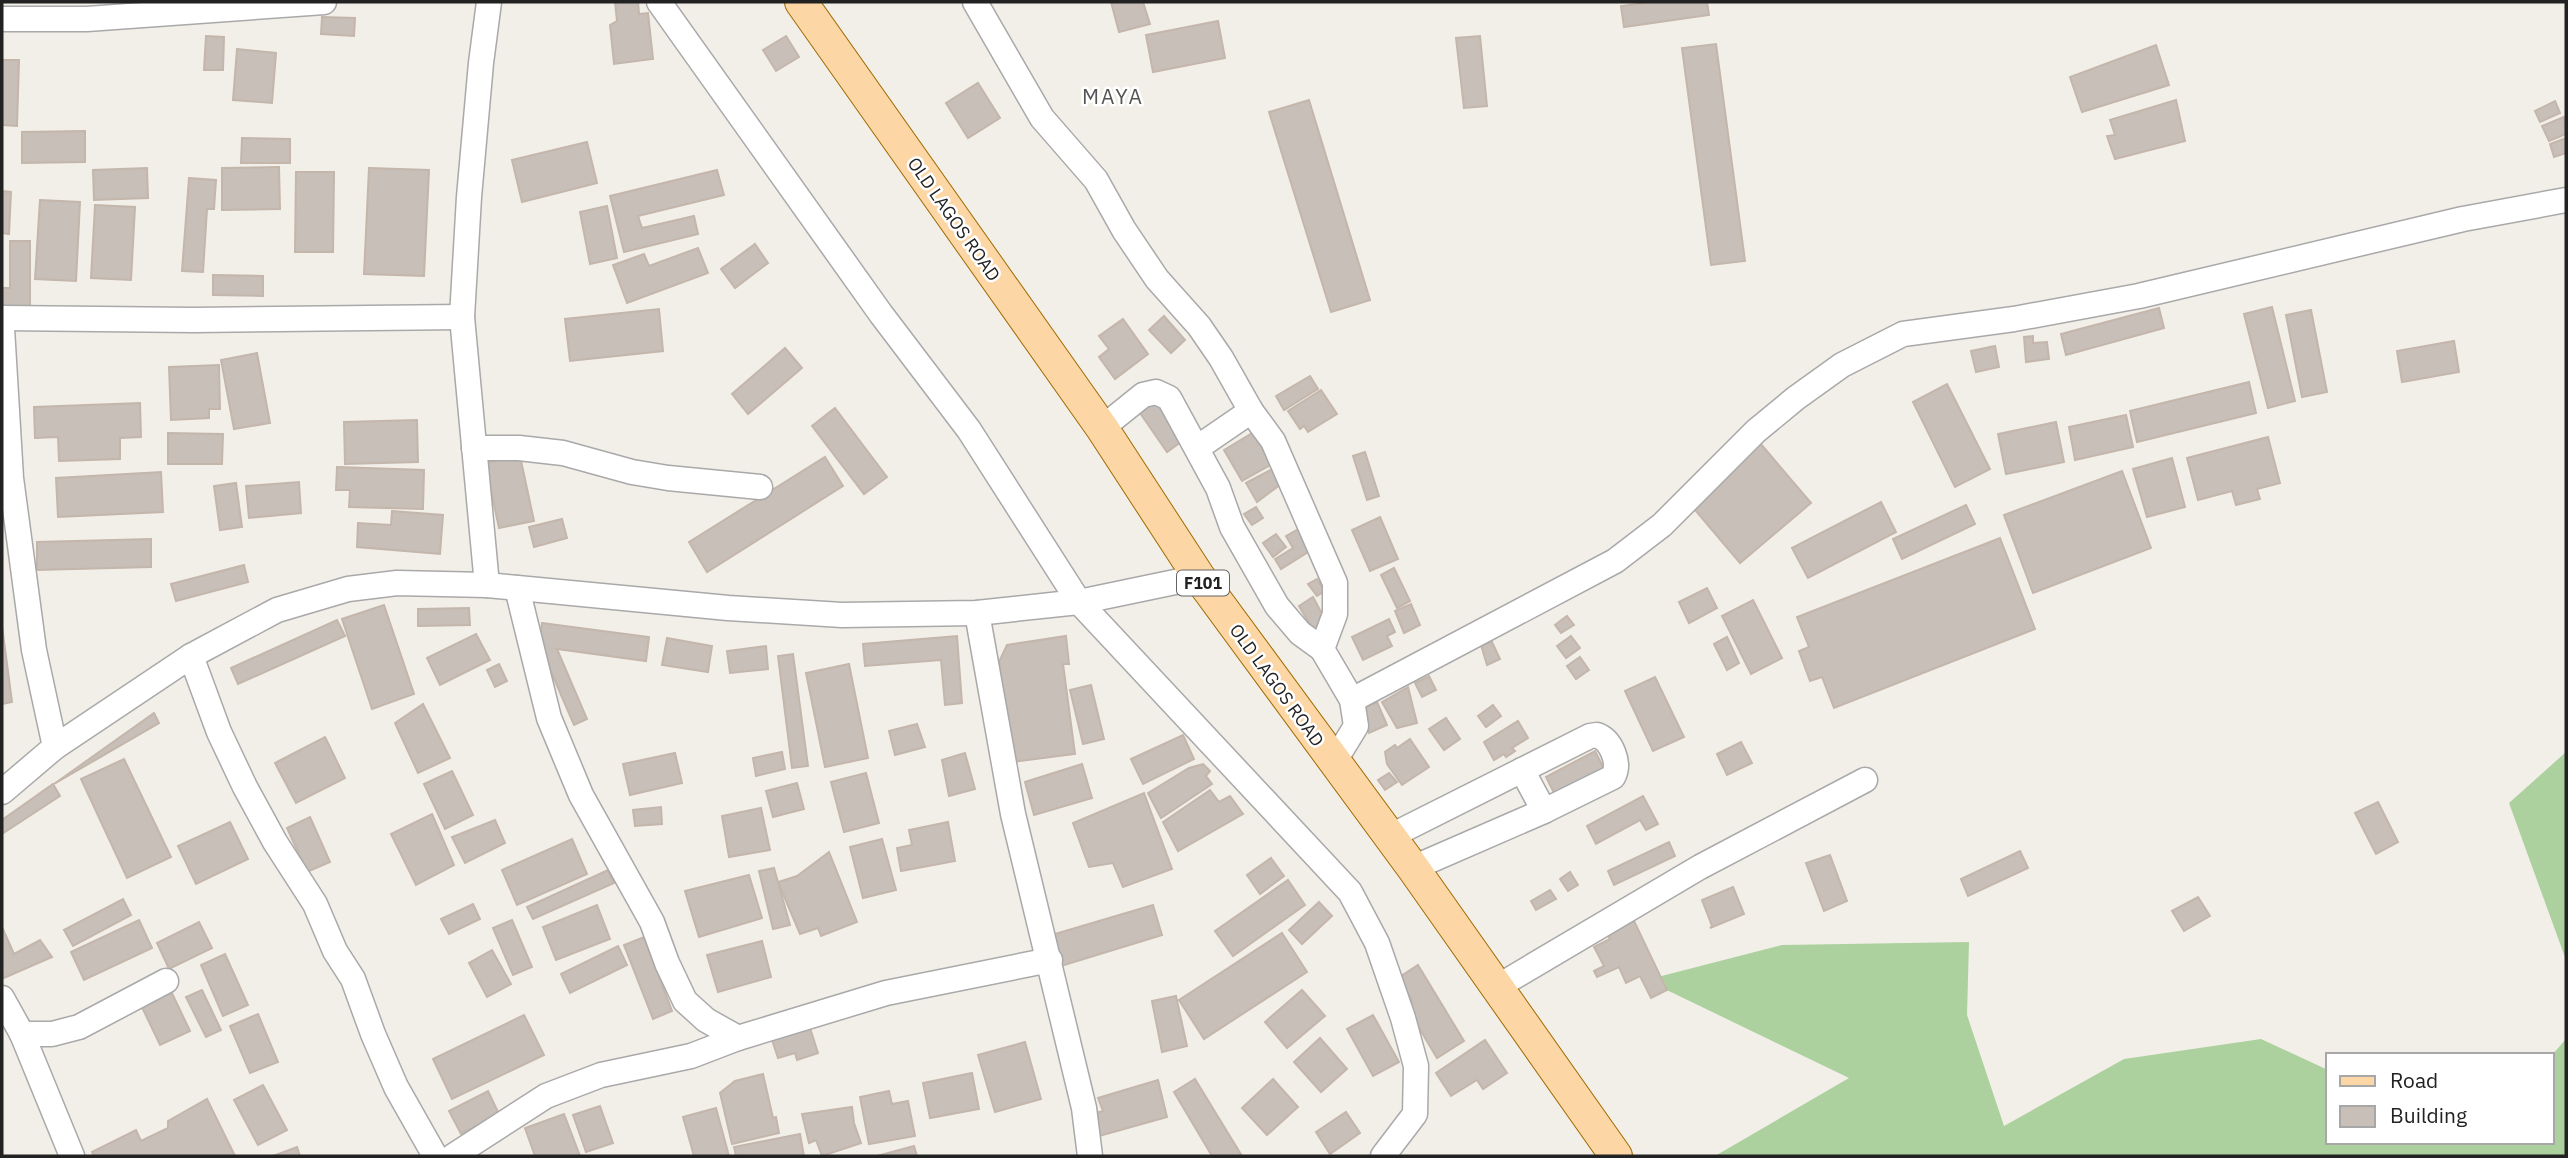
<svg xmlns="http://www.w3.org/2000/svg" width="2568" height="1158" font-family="'IBM Plex Sans',sans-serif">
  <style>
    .forest { fill: #add19e }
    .building { fill: #c7bfb8; stroke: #c4b6ab; stroke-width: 2 }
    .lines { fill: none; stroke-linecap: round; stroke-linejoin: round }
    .minor-casing { stroke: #a9a9a9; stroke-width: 27 }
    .major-casing { stroke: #a06b00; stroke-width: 34 }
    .minor { stroke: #fff; stroke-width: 24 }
    .major { stroke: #fcd6a4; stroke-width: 32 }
    .labels { text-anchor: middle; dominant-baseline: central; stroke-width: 5; stroke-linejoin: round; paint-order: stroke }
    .shield { fill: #fff; stroke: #646464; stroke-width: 2 }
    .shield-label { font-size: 16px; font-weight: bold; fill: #222 }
    .street-label { font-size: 18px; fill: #222; stroke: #fff }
    .quarter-label { font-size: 21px; letter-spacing: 2px; fill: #555; stroke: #fff }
  </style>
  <rect width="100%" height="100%" fill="#f2efe9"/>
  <!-- forest -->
  <g class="forest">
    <polygon points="2566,752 2566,960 2509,803"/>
    <polygon points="1969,942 1967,1015 2004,1126 2124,1059 2261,1039 2328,1070 2328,1142 2552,1142 2552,1055 2566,1039 2566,1156 1715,1156 1849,1078 1646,980 1782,945"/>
  </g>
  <!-- building -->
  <g class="building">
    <polygon points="615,2 638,2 639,14 648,13 653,59 614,64 610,25 617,21"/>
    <polygon points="1111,2 1143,2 1150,24 1119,32"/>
    <polygon points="1652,2 1707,2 1709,15 1624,27 1621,6"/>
    <polygon points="322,17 355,18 354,36 321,34"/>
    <polygon points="1218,21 1225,58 1153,72 1146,35"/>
    <polygon points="206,36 224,37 223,70 204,70"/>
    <polygon points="786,36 799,57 776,71 763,50"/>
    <polygon points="1480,36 1487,106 1464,108 1456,38"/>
    <polygon points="1716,44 1745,261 1711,265 1682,48"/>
    <polygon points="2156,45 2169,85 2082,112 2070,77"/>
    <polygon points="237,49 276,53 272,103 233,100"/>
    <polygon points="2,60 19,60 17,126 2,125"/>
    <polygon points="978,83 1000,118 968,138 946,103"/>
    <polygon points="1309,100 1370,300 1331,312 1269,112"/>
    <polygon points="2176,100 2185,141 2115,159 2107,136 2115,135 2110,120"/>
    <polygon points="2555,101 2560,113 2540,122 2535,111"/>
    <polygon points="2564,117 2566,134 2549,141 2542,126"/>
    <polygon points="85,131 85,162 22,163 22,132"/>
    <polygon points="242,138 290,139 290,163 241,163"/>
    <polygon points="2566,138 2566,153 2554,157 2550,144"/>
    <polygon points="587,142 597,183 522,202 512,160"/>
    <polygon points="279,167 280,209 222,210 222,168"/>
    <polygon points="147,168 148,198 94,200 93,170"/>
    <polygon points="369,168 429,170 424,276 364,274"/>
    <polygon points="717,170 724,195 638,216 642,228 694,216 698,234 624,252 610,196"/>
    <polygon points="296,172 334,172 333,252 295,252"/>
    <polygon points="189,178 216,180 214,209 207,209 203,272 182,271"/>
    <polygon points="2,191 11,192 9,234 2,233"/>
    <polygon points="40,200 80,202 76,281 35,279"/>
    <polygon points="95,205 135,207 131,280 91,278"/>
    <polygon points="607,206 617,258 590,264 580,212"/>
    <polygon points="10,241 30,241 30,308 2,308 2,288 10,288"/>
    <polygon points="755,244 768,263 735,288 721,269"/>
    <polygon points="698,248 708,273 627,303 613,265 644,254 649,266"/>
    <polygon points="213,275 263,276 263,296 213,295"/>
    <polygon points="2272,307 2295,401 2268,408 2244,314"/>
    <polygon points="2159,308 2164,328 2066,355 2061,334"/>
    <polygon points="659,309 663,351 570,361 565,319"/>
    <polygon points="2311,310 2327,392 2302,397 2286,315"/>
    <polygon points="1164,316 1185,340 1171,353 1149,330"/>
    <polygon points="1123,319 1148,354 1115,379 1099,357 1109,349 1099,336"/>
    <polygon points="2033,336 2033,343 2047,342 2049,359 2026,362 2024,337"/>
    <polygon points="2454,341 2459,372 2402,382 2397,351"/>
    <polygon points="1995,346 1999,367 1976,372 1971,351"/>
    <polygon points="785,348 802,368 748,414 732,394"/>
    <polygon points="257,353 270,423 234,429 221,360"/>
    <polygon points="219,365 220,409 209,409 209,418 171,420 169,367"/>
    <polygon points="1310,376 1318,389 1284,410 1276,396"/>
    <polygon points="2249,382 2256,413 2137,442 2130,411"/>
    <polygon points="1947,384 1990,469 1955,487 1913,402"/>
    <polygon points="1321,390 1337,414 1308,432 1304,426 1300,429 1288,411"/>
    <polygon points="1156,397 1185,439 1167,452 1138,410"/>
    <polygon points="140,403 141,437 120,438 120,459 59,461 58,437 35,438 34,407"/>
    <polygon points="835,408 887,477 864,494 812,426"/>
    <polygon points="2126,415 2133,447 2075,460 2069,427"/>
    <polygon points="417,420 418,462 345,464 344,422"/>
    <polygon points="2056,422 2064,462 2006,474 1998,434"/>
    <polygon points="1259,429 1274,463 1242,481 1224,450"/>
    <polygon points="168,433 223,434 222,464 168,464"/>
    <polygon points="2268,437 2280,483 2257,489 2260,499 2236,505 2232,491 2198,500 2187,458"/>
    <polygon points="1760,443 1811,503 1740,563 1690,504"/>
    <polygon points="1365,452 1379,496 1367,500 1353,456"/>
    <polygon points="520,456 534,521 499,528 485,463"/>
    <polygon points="825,457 843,486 707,572 689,542"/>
    <polygon points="2172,458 2185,507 2147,517 2133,469"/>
    <polygon points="337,467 424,470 423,509 349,507 350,490 336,490"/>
    <polygon points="1276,467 1285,481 1257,502 1246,483"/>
    <polygon points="2122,471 2151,548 2033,593 2004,515"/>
    <polygon points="161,472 163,512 58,517 56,478"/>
    <polygon points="299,482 301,513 249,518 246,486"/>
    <polygon points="236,483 242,527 220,530 214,486"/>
    <polygon points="1881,502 1896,532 1808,578 1792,548"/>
    <polygon points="1966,505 1975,524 1902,559 1893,539"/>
    <polygon points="1256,507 1263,518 1252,525 1244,514"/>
    <polygon points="392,511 443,515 440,554 357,547 358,523 391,525"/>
    <polygon points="1380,517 1398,559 1370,571 1352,530"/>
    <polygon points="562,519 567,538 534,547 529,527"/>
    <polygon points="1300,528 1313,549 1281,569 1275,559 1293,548 1286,536"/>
    <polygon points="1276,534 1286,547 1273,557 1263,543"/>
    <polygon points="2000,538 2035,629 1834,708 1822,677 1810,681 1799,651 1809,647 1797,617"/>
    <polygon points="151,539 151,567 37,570 37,542"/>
    <polygon points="244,565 248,582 176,601 171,584"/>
    <polygon points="1394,568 1410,601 1397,608 1381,575"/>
    <polygon points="1317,579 1325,591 1317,596 1308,584"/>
    <polygon points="1707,588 1717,608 1689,623 1679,602"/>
    <polygon points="1313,597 1328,625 1315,633 1299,606"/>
    <polygon points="1753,600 1782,658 1751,674 1722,616"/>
    <polygon points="1411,604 1420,625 1404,633 1395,611"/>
    <polygon points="384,605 414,694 372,709 342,619"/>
    <polygon points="469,608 470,625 418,626 418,609"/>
    <polygon points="1567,616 1574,625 1561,633 1555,625"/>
    <polygon points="1389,619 1395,632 1387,636 1392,646 1363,660 1352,637"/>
    <polygon points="337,620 345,636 238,684 231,668"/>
    <polygon points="542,623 649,637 646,661 557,649 587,719 574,725 539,644"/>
    <polygon points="2,626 12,702 2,704"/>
    <polygon points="476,634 490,660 440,685 427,658"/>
    <polygon points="957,636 962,703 945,705 941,660 865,666 863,644"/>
    <polygon points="1066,636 1069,664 1063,664 1075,754 1012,762 999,662 1007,645"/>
    <polygon points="1571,636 1580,648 1566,658 1557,646"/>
    <polygon points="1727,637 1739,663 1727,670 1714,644"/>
    <polygon points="667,638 712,646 708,672 662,665"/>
    <polygon points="1492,642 1500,659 1487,665 1481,645"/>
    <polygon points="766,646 768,669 730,673 727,651"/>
    <polygon points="793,654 808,766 792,768 778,656"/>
    <polygon points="1580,657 1589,670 1576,679 1567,666"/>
    <polygon points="499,664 507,681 495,687 487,670"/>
    <polygon points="849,664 868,758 825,767 806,673"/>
    <polygon points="1429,676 1436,690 1422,697 1415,683"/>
    <polygon points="1655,677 1684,737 1653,751 1625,691"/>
    <polygon points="1091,685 1104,739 1083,744 1070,690"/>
    <polygon points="1408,687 1417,723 1397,728 1382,702"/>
    <polygon points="1377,702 1387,725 1369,733 1359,710"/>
    <polygon points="423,704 450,758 418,773 395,723"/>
    <polygon points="1493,705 1501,716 1486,727 1478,716"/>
    <polygon points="154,713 159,723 54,784"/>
    <polygon points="1446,718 1460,739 1444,750 1429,729"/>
    <polygon points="1518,721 1528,738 1512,748 1515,751 1506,757 1504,754 1494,760 1484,742"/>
    <polygon points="917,724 925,747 895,755 889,731"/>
    <polygon points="1183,735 1194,759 1143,784 1131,759"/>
    <polygon points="325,737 345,778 296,803 275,763"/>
    <polygon points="1410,739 1429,767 1402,785 1387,764 1385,752 1395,745 1397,748"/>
    <polygon points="1741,742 1752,763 1727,775 1717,754"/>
    <polygon points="1595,751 1605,771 1556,797 1546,777"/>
    <polygon points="782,752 785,769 756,776 753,758"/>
    <polygon points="675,753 682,783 630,795 623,764"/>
    <polygon points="965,753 975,789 949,796 942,760"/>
    <polygon points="124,759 171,857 127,878 81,779"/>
    <polygon points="1082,764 1092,798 1034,815 1025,782"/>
    <polygon points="1203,764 1210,771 1206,776 1212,784 1161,818 1148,793 1189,768"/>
    <polygon points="452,771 473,815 445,829 424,784"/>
    <polygon points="866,773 879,823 844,832 831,782"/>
    <polygon points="1389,773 1397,782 1385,790 1378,780"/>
    <polygon points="797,783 804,809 773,817 766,791"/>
    <polygon points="53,784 60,796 2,834 2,820"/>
    <polygon points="1210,790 1219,802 1230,796 1243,814 1178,851 1163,822"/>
    <polygon points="1144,793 1172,869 1123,887 1113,863 1089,867 1073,823"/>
    <polygon points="1643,796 1658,824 1646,830 1640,820 1596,844 1587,826"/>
    <polygon points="2378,802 2398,842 2376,854 2355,813"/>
    <polygon points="661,807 662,824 635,826 633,810"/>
    <polygon points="761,808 770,850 729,857 722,816"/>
    <polygon points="432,814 454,865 416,885 391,834"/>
    <polygon points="310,817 330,862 307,872 287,828"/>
    <polygon points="495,820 505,843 465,863 452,837"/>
    <polygon points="230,822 248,859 196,884 178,846"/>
    <polygon points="948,822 955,861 901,871 897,848 912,845 909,830"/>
    <polygon points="572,839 587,874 517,905 502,870"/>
    <polygon points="882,839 896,890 863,898 850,847"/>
    <polygon points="1669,842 1675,856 1614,885 1608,871"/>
    <polygon points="2020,851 2028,868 1968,896 1961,879"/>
    <polygon points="829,852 857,922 821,936 818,928 800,934 778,882 797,876"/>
    <polygon points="1830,855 1847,901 1824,911 1806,863"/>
    <polygon points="1271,858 1284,876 1260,894 1247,875"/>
    <polygon points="774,868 790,925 773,929 759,871"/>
    <polygon points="608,870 614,883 533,919 527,907"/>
    <polygon points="1570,872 1578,885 1568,891 1560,879"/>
    <polygon points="749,875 762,918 699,937 685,891"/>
    <polygon points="1288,880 1305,905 1233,956 1215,931"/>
    <polygon points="1733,887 1744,914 1710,928 1712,926 1702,900"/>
    <polygon points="1550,890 1556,899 1536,910 1531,901"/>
    <polygon points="2198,897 2210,916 2184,931 2172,911"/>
    <polygon points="123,899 131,915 73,946 64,930"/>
    <polygon points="1319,902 1332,916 1302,944 1289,930"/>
    <polygon points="473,904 480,919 449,934 441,919"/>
    <polygon points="597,905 610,939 556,960 543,927"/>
    <polygon points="1153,905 1162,935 1061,966 1056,946 1055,934"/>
    <polygon points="139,920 152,948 84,980 71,952"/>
    <polygon points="512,920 532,967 513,975 493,928"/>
    <polygon points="1634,921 1667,990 1651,998 1640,976 1626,983 1619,967 1597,977 1594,971 1604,966 1594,947 1610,939 1607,933"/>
    <polygon points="199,922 212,948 169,969 157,943"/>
    <polygon points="2,927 14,954 40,940 52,957 4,978 2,974"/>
    <polygon points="1282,933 1307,972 1204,1039 1179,1000"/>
    <polygon points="644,937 672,1011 653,1019 624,945"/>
    <polygon points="762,941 771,977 718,992 707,955"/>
    <polygon points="618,946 627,965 570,993 561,974"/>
    <polygon points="492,950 511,984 487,997 469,963"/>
    <polygon points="225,954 248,1005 223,1016 201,965"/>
    <polygon points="1418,965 1464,1041 1437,1058 1409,1011 1412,1000 1398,978"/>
    <polygon points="170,989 190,1031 160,1045 140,1003"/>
    <polygon points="202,990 221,1030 206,1037 186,997"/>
    <polygon points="1302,990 1325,1016 1287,1048 1265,1022"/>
    <polygon points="1176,996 1187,1046 1162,1052 1152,1001"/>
    <polygon points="258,1014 278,1062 250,1073 230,1026"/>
    <polygon points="524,1015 544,1055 452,1099 433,1059"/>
    <polygon points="1373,1015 1399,1062 1373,1076 1347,1029"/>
    <polygon points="810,1028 818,1053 797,1060 795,1053 778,1058 772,1040"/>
    <polygon points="1320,1038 1347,1069 1321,1092 1294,1062"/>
    <polygon points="1485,1040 1507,1073 1483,1089 1477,1080 1451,1096 1436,1073"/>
    <polygon points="1025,1042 1041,1099 995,1112 978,1055"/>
    <polygon points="972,1073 979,1109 930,1118 923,1083"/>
    <polygon points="763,1074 773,1118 776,1117 779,1133 732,1144 720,1093 735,1081"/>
    <polygon points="1195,1079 1242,1156 1212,1156 1174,1092"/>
    <polygon points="1273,1079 1298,1107 1267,1135 1242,1108"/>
    <polygon points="1158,1080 1167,1117 1099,1136 1091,1114 1103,1111 1098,1098"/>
    <polygon points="263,1085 287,1130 258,1145 234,1100"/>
    <polygon points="488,1091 499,1114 461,1134 449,1111"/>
    <polygon points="889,1091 892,1104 908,1101 915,1136 869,1144 860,1097"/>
    <polygon points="207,1099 235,1156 94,1156 92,1152 136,1130 141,1141 168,1128 168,1121"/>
    <polygon points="600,1106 613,1143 586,1152 573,1115"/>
    <polygon points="852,1107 854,1123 861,1143 822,1156 816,1140 809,1143 802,1114"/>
    <polygon points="716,1108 729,1156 694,1156 683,1117"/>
    <polygon points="1346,1112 1360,1133 1330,1154 1316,1132"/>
    <polygon points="564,1114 580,1156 535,1156 525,1128"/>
    <polygon points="800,1134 804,1156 736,1156 734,1147"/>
    <polygon points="914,1146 917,1156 877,1156"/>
    <polygon points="297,1147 300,1156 273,1156"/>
  </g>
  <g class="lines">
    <!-- minor casing -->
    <g class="minor-casing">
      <g id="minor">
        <polyline points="659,2 881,314 969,430 1079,602 1350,892 1377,943 1403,1018 1416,1066 1415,1114 1383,1156"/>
        <polyline points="975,2 1042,118 1096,180 1124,230 1157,279 1199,326 1221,358 1251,411 1273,441 1335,583 1335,614 1322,649"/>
        <polyline points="2,19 87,19 324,2"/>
        <polyline points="2,318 194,320 462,317"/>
        <polyline points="2,328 11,478 34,650 55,747"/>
        <polyline points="1102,428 1143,395 1156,392 1169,398 1218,488 1232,527 1277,606 1300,633 1322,649 1352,700 1356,726 1334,762"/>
        <polyline points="474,448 519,448 563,453 632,472 668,478 760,487"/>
        <polyline points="1197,448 1251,411"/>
        <polyline points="487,585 462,317 469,197 481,63 489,2"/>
        <polyline points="517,588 549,718 581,795 652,922 667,963 685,1001 706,1020 738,1038"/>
        <polyline points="977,613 1013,814 1084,1108 1090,1156"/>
        <polyline points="191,656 219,732 245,787 275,842 315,904 335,951 353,979 373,1034 396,1087 435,1156"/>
        <polyline points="1352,700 1615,561 1662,525 1756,431 1796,398 1842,365 1903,334 2014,319 2139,296 2463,219 2566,200"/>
        <polyline points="1522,770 1544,811"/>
        <polyline points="2,792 55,747 191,656 277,610 348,589 397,583 487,585 728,608 842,615 977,613 1079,602 1199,577"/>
        <path d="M 1389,837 L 1590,736 L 1597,735 C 1611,740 1621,763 1613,777 L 1544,811 L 1413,868"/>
        <polyline points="1497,987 1700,867 1865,780"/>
        <polyline points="2,998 22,1034 72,1156"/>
        <polyline points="22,1034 52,1034 79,1027 166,981"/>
        <polyline points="453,1156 546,1096 601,1075 691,1056 738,1038 886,993 1050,960"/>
      </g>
    </g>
    <!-- major casing -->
    <g class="major-casing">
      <polyline id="major" points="801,2 1102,428 1199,577 1413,868 1616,1156"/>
    </g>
    <!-- minor -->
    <use href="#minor" class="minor"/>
    <!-- major -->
    <use href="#major" class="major"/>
  </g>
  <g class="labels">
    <!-- shield labels -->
    <rect class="shield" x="1177" y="570.5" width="52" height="25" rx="5"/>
    <g class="shield-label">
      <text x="1203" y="583">F101</text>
    </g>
    <!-- street labels -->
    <g class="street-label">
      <text transform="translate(954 219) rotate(55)">OLD LAGOS ROAD</text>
      <text transform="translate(1277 685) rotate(54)">OLD LAGOS ROAD</text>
    </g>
    <!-- quarter labels -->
    <g class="quarter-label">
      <text x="1113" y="96">MAYA</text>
    </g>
  </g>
  <!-- border -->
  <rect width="2568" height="1158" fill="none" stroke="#222222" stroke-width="7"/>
  <!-- legend -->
  <rect x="2326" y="1053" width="228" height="91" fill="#ffffff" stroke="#a7a7a7" stroke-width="2"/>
  <rect x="2340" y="1076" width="35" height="10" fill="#fcd6a4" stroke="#a7a7a7" stroke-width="2"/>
  <text x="2390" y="1088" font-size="21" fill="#222222">Road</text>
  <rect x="2340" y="1106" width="35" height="21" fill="#c7bfb8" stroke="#a7a7a7" stroke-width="2"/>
  <text x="2390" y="1123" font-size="21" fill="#222222">Building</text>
</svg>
